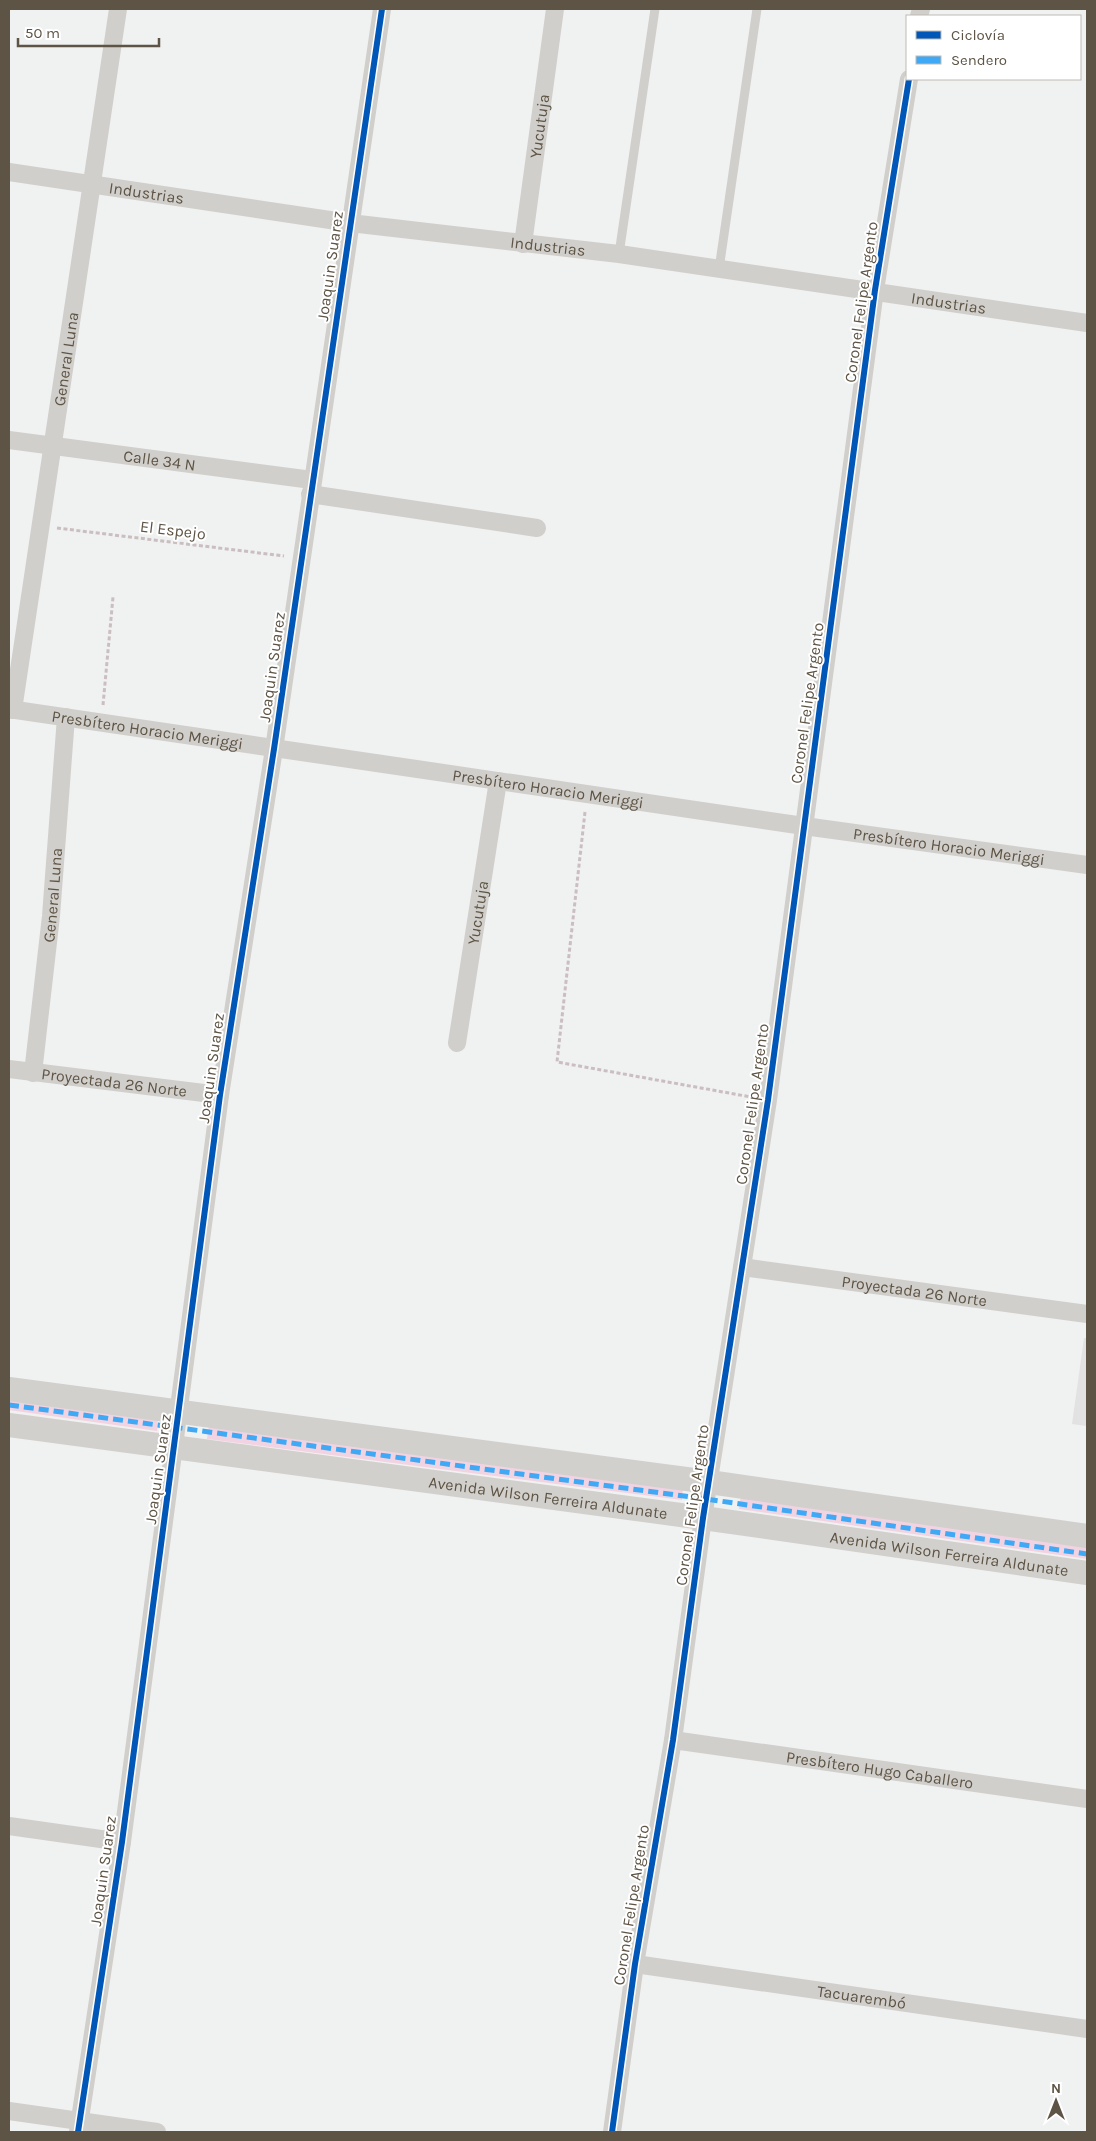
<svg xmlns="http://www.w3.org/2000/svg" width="1096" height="2141" font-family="Karla,sans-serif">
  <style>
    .education { fill: #e1e2e1 }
    .green { fill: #f2d3e2 }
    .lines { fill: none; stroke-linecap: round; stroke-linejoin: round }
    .path { stroke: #cbbec0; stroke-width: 3; stroke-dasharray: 4 2.5; stroke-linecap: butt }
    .lane { stroke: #d1cfcb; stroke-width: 9 }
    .street { stroke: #d1cfcb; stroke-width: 18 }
    .secondary { stroke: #d2d0cc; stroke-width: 24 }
    .quiet { stroke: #3fa9f5; stroke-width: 5; stroke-dasharray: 10 5; stroke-linecap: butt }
    .cycleway-casing { stroke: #fff; stroke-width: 9 }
    .cycleway { stroke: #0057b8; stroke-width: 6 }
    .labels { text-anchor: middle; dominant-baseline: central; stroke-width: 4; stroke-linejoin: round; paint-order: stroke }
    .street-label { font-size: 16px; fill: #5e5445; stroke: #fff }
  </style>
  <rect width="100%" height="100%" fill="#f0f1f1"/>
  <!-- education -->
  <polygon class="education" points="1084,1338 1087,1338 1087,1426 1072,1424"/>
  <!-- green -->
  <g class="green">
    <polygon points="9,1398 158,1419 157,1431 9,1410"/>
    <polygon points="209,1425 683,1487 682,1500 207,1439"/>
    <polygon points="741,1495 1087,1545 1087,1559 739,1509"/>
  </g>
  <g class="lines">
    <!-- path -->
    <g class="path">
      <polyline points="57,528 284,556"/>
      <polyline points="103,705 113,597"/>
      <polyline points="585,812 557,1062 751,1097"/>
    </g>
    <!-- lane -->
    <g class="lane">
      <polyline points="619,254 655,9"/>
      <polyline points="719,269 757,9"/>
    </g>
    <!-- street -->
    <g class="street">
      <polyline points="919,16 921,9"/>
      <path id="s1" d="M 9,172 L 350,223 L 619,254 L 1087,323"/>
      <path id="s2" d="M 523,244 L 555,9"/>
      <path id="s3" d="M 9,440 L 312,480"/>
      <polyline points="310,494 537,528"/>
      <path id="s4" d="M 9,709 L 804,826 L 1087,865"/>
      <path id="s5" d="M 13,710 L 118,9"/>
      <path id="s6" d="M 457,1043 L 498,781"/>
      <path id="s7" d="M 9,1069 L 220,1095"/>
      <path id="s8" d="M 33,1073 L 51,916 L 66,717"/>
      <path id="s9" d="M 742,1267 L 1087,1314"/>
      <path id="s10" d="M 673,1740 L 1087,1799"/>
      <polyline points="9,1826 122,1842"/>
      <path id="s11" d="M 635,1964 L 1087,2029"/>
      <polyline points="9,2111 157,2132"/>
      <polyline points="78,2132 122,1842 220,1095 274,749 382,9"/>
      <polyline points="612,2132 635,1964 673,1740 703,1518 768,1100 875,290 909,79"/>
    </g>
    <!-- secondary -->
    <g class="secondary">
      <polyline points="9,1389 709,1482 1087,1536"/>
      <path id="s12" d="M 9,1425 L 703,1518 L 1087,1573"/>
    </g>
    <!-- quiet -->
    <polyline class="quiet" points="9,1405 706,1499 1087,1554"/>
    <!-- cycleway casing -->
    <g class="cycleway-casing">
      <g id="cycleway">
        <polyline points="78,2132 122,1842 220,1095 274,749 382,9"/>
        <polyline points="612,2132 635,1964 673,1740 703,1518 768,1100 875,290 909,79"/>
      </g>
    </g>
    <!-- cycleway -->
    <use href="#cycleway" class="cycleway"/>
  </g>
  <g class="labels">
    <!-- street labels -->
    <g class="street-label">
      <text stroke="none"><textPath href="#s2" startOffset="119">Yucutuja</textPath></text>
      <text stroke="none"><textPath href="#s1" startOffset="139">Industrias</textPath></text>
      <text stroke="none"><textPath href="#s1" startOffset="544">Industrias</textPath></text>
      <text transform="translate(330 266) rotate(-82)">Joaquin Suarez</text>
      <text transform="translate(861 302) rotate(-82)">Coronel Felipe Argento</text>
      <text stroke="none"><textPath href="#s1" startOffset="949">Industrias</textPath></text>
      <text stroke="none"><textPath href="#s5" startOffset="355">General Luna</textPath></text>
      <text stroke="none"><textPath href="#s3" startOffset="152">Calle 34 N</textPath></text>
      <text transform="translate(173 530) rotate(7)">El Espejo</text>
      <text transform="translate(272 667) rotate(-82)">Joaquin Suarez</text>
      <text transform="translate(807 703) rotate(-82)">Coronel Felipe Argento</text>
      <text stroke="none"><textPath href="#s4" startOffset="140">Presbítero Horacio Meriggi</textPath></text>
      <text stroke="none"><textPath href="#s4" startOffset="545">Presbítero Horacio Meriggi</textPath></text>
      <text stroke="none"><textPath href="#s4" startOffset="950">Presbítero Horacio Meriggi</textPath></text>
      <text stroke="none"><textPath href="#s8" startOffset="179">General Luna</textPath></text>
      <text stroke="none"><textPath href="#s6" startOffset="132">Yucutuja</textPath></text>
      <text transform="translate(211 1068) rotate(-82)">Joaquin Suarez</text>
      <text stroke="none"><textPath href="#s7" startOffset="106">Proyectada 26 Norte</textPath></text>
      <text transform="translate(752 1104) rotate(-82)">Coronel Felipe Argento</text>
      <text stroke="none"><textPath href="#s9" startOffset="174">Proyectada 26 Norte</textPath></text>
      <text transform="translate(158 1469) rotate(-82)">Joaquin Suarez</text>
      <text stroke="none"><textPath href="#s12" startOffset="544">Avenida Wilson Ferreira Aldunate</textPath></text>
      <text transform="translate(692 1505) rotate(-82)">Coronel Felipe Argento</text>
      <text stroke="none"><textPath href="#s12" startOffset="949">Avenida Wilson Ferreira Aldunate</textPath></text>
      <text stroke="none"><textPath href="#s10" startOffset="209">Presbítero Hugo Caballero</textPath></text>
      <text transform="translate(103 1871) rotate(-82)">Joaquin Suarez</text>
      <text transform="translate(631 1905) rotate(-81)">Coronel Felipe Argento</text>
      <text stroke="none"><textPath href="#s11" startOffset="229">Tacuarembó</textPath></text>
    </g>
  </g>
  <!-- border -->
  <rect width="1096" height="2141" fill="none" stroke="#5e5445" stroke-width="20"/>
  <!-- legend -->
  <rect x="906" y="15" width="175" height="65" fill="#ffffff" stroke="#bfbbb5"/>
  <rect x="916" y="31" width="25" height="8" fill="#0057b8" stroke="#bfbbb5"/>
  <text x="951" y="40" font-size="15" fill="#5e5445">Ciclovía</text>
  <rect x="916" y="56" width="25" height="8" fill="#3fa9f5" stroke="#bfbbb5"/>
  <text x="951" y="65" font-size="15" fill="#5e5445">Sendero</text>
  <!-- north arrow -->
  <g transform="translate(1056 2101)" stroke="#ffffff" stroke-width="4" paint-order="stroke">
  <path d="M0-4L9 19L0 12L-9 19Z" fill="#5e5445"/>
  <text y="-8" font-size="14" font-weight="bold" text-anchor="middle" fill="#5e5445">N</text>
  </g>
  <!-- scale -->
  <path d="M18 38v8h141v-8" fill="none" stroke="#5e5445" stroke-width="2.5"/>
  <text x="25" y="38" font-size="15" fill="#5e5445" stroke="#ffffff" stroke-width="4" paint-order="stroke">50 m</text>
</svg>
